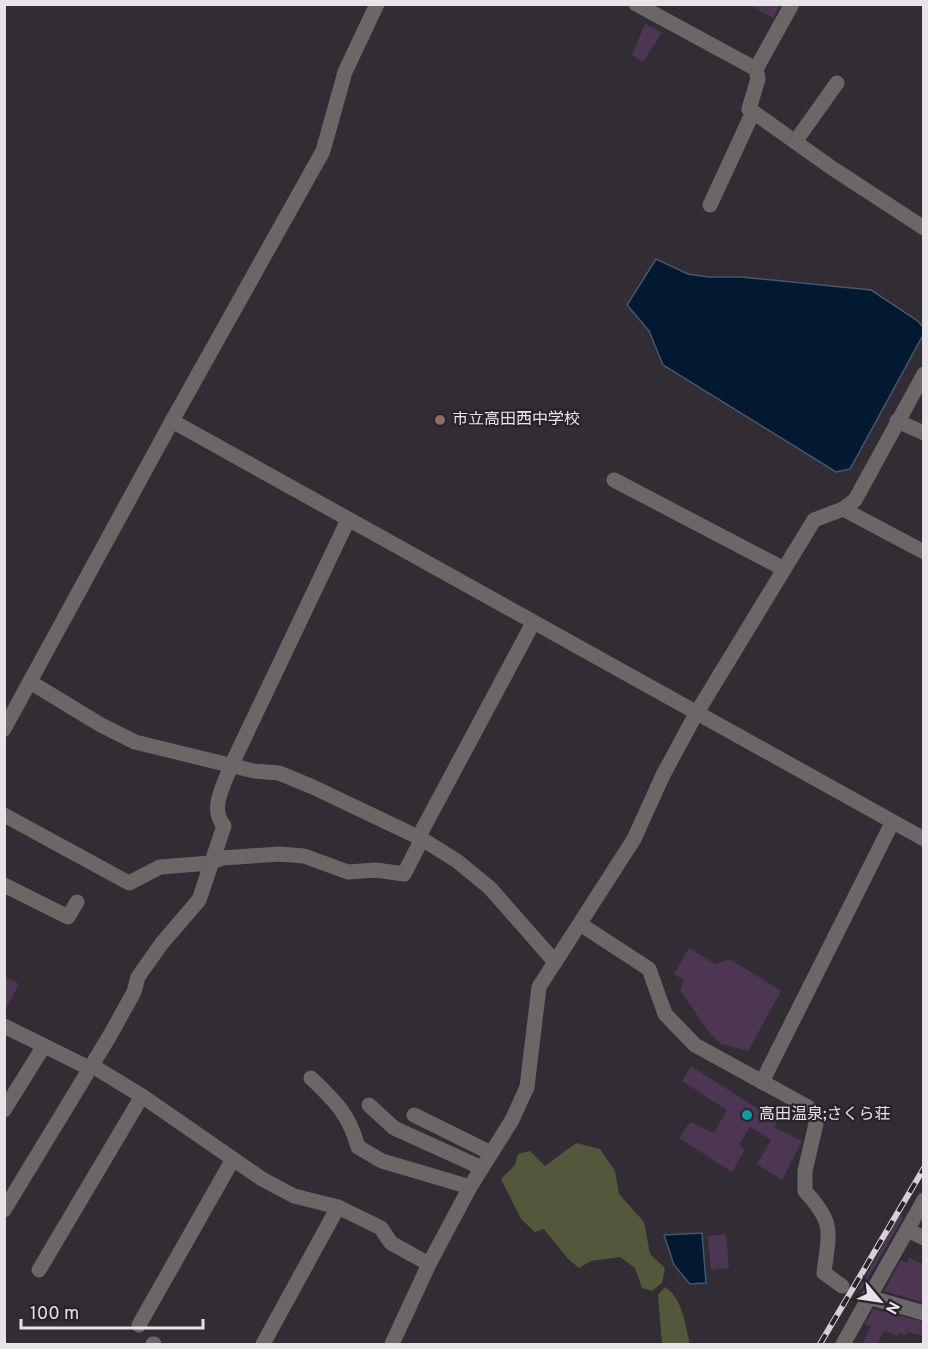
<svg xmlns="http://www.w3.org/2000/svg" width="928" height="1349" font-family="Overpass,'Noto Sans JP',sans-serif">
  <style>
    .green { fill: #55573a }
    .water { fill: #031932; stroke: #475669; stroke-width: 1.5 }
    .building { fill: #4d3654 }
    .lines { fill: none; stroke-linecap: round; stroke-linejoin: round }
    .minor { stroke: #6c6767; stroke-width: 15 }
    .rail-casing { stroke: #d5d0d6; stroke-width: 6 }
    .rail { stroke: #28222a; stroke-width: 4; stroke-dasharray: 11; stroke-linecap: butt }
    .education-dot { fill: #8d6e63; stroke: #28222a; stroke-width: 2 }
    .culture-dot { fill: #0f9aa8; stroke: #28222a; stroke-width: 2 }
    .labels { text-anchor: middle; dominant-baseline: central; stroke-width: 4.5; stroke-linejoin: round; paint-order: stroke }
    .poi-label { font-size: 16px; fill: #e7e3e8; stroke: #28222a; text-anchor: start }
  </style>
  <rect width="100%" height="100%" fill="#322c34"/>
  <!-- green -->
  <g class="green">
    <polygon points="576,1143 600,1149 615,1171 619,1194 644,1222 650,1254 665,1268 662,1283 652,1291 642,1288 635,1268 620,1257 591,1261 579,1268 568,1259 544,1229 535,1232 521,1219 501,1179 515,1165 518,1154 530,1151 545,1166"/>
    <path d="M 665,1287 C 683,1299 685,1325 690,1344 L 662,1344 L 658,1295 Z"/>
  </g>
  <!-- water -->
  <g class="water">
    <polygon points="656,259 688,274 708,277 741,277 871,290 918,321 923,327 923,335 850,469 836,472 663,365 649,331 627,305"/>
    <polygon points="702,1233 706,1283 690,1284 674,1265 664,1235"/>
  </g>
  <!-- building -->
  <g class="building">
    <polygon points="748,4 781,4 773,18"/>
    <polygon points="645,24 662,32 643,62 632,55"/>
    <polygon points="689,948 715,964 730,959 781,991 748,1051 721,1044 708,1031 680,990 684,980 674,974"/>
    <polygon points="4,976 19,984 4,1012"/>
    <polygon points="691,1066 777,1121 774,1127 802,1141 782,1180 757,1164 771,1140 750,1127 739,1144 745,1150 732,1172 679,1138 690,1122 714,1133 727,1110 682,1081"/>
    <polygon points="899,1216 903,1218 861,1290 859,1289"/>
    <polygon points="726,1234 729,1268 711,1270 708,1236"/>
    <polygon points="909,1257 924,1265 922,1302 884,1291 901,1260 907,1263"/>
    <polygon points="874,1309 924,1322 924,1336 907,1332 906,1335 899,1333 898,1336 884,1331 877,1344 862,1344 871,1327 865,1324"/>
  </g>
  <g class="lines">
    <!-- minor -->
    <g class="minor">
      <polyline points="636,4 756,69"/>
      <polyline points="792,4 756,69 758,79 749,109 832,168 924,228"/>
      <polyline points="795,142 837,83"/>
      <polyline points="710,205 753,112"/>
      <polyline points="172,421 924,839"/>
      <polyline points="897,421 924,433"/>
      <polyline points="614,480 784,569"/>
      <polyline points="843,509 924,552"/>
      <polyline points="30,682 101,725 135,742 254,771 279,773 313,787 422,839 457,861 490,888 555,962"/>
      <polyline points="4,729 172,421 323,151 345,72 377,4"/>
      <polyline points="4,815 129,883 160,867 210,863 222,858 279,854 304,856 348,872 376,870 404,874 422,839"/>
      <polyline points="418,838 533,623"/>
      <polyline points="4,885 68,917 77,902"/>
      <path d="M 580,924 L 649,969 L 665,1014 L 695,1045 L 808,1107 L 818,1115 L 805,1171 L 805,1191 C 835,1224 829,1231 824,1273 L 842,1286"/>
      <polyline points="4,1026 89,1068"/>
      <polyline points="91,1065 142,1096 262,1179 294,1196 338,1207 381,1228 391,1243 429,1264"/>
      <path d="M 311,1078 C 335,1101 349,1114 358,1147 L 382,1161 L 470,1187"/>
      <polyline points="762,1082 892,823"/>
      <polyline points="369,1105 394,1128 482,1168"/>
      <polyline points="4,1110 44,1046"/>
      <polyline points="414,1115 491,1153"/>
      <path d="M 4,1210 L 109,1037 L 134,992 L 138,977 L 162,943 L 199,900 L 224,826 C 209,808 224,785 231,766 L 348,520"/>
      <polyline points="908,1230 924,1238"/>
      <polyline points="39,1270 142,1096"/>
      <polyline points="868,1297 924,1313"/>
      <polyline points="139,1325 233,1159"/>
      <polyline points="153,1344 154,1344"/>
      <polyline points="263,1344 338,1207"/>
      <polyline points="392,1344 429,1264 470,1187 512,1120 527,1087 539,987 634,839 663,775 696,714 814,520 843,509 855,500 924,374"/>
      <polyline points="843,1344 924,1200"/>
    </g>
    <!-- rail casing -->
    <g class="rail-casing">
      <polyline id="rail" points="820,1344 924,1168"/>
    </g>
    <!-- rail -->
    <use href="#rail" class="rail"/>
  </g>
  <!-- markers -->
  <circle class="education-dot" cx="440" cy="420" r="6"/>
  <circle class="culture-dot" cx="747" cy="1115" r="6"/>
  <g class="labels">
    <!-- poi labels -->
    <g class="poi-label">
      <text x="452" y="420">市立高田西中学校</text>
      <text x="759" y="1115">高田温泉;さくら荘</text>
    </g>
  </g>
  <!-- border -->
  <rect width="928" height="1349" fill="none" stroke="#e7e3e8" stroke-width="12"/>
  <!-- north arrow -->
  <g transform="translate(880 1301) rotate(119)" stroke="#28222a" stroke-width="4.5" paint-order="stroke">
  <path d="M0-4.5L10 22L0 15L-10 22Z" fill="#e7e3e8"/>
  <text y="-9" font-size="16" font-weight="bold" text-anchor="middle" fill="#e7e3e8">N</text>
  </g>
  <!-- scale -->
  <path d="M21 1319v9h182v-9" fill="none" stroke="#e7e3e8" stroke-width="3"/>
  <text x="30" y="1319" font-size="18" fill="#e7e3e8" stroke="#28222a" stroke-width="4.5" paint-order="stroke">100 m</text>
</svg>
